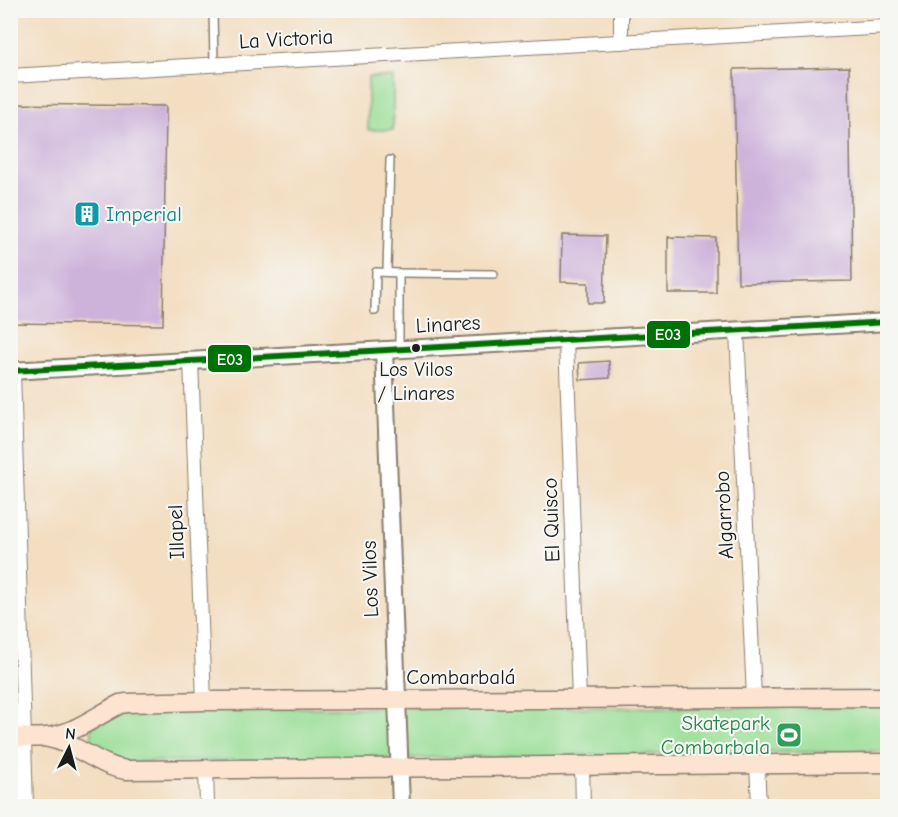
<svg xmlns="http://www.w3.org/2000/svg" width="898" height="817" font-family="'Comic Neue',sans-serif">
  <style>
    .green { fill: #9ade96; stroke: #5b7d59; stroke-width: 1.5 }
    .building { fill: #cdb2da }
    .lines { fill: none; stroke-linecap: round; stroke-linejoin: round }
    .service-casing { stroke: #887d6e; stroke-width: 10 }
    .minor-casing { stroke: #887d6e; stroke-width: 16 }
    .tertiary-casing { stroke: #887d6e; stroke-width: 20 }
    .secondary-casing { stroke: #887d6e; stroke-width: 21 }
    .service { stroke: #fff; stroke-width: 7 }
    .minor { stroke: #fff; stroke-width: 14 }
    .tertiary { stroke: #fff; stroke-width: 16 }
    .secondary { stroke: #fde4d1; stroke-width: 18 }
    .bus-1-casing { stroke: #f6f6f2; stroke-width: 10 }
    .bus-1 { stroke: #007106; stroke-width: 6 }
    .bus-dot { fill: #1c1c1c; stroke: #f6f6f2; stroke-width: 2 }
    .labels { text-anchor: middle; dominant-baseline: central; stroke-width: 4.5; stroke-linejoin: round; paint-order: stroke }
    .bus-label { font-size: 20px; fill: #1c1c1c; stroke: #f6f6f2 }
    .street-label { font-size: 21px; fill: #1c1c1c; stroke: #f6f6f2 }
    .culture-label { font-size: 21px; fill: #0d838f; stroke: #f6f6f2; text-anchor: start }
    .leisure-label { font-size: 21px; fill: #27864d; stroke: #f6f6f2; text-anchor: end }
    .line-badge { stroke: #f6f6f2; stroke-width: 2 }
    .badge-label { font-size: 16px; text-anchor: middle; font-weight: bold; fill: #fff }
  </style>
  <rect width="100%" height="100%" fill="#f6f6f2"/>
  <filter id="ink" filterUnits="userSpaceOnUse"><feTurbulence type="fractalNoise" baseFrequency=".0167" numOctaves="2"/><feDisplacementMap in="SourceGraphic" scale="12" xChannelSelector="R" yChannelSelector="G"/><feConvolveMatrix kernelMatrix="1 2 1 2 8 2 1 2 1" color-interpolation-filters="sRGB"/></filter>
  <filter id="wash" filterUnits="userSpaceOnUse"><feTurbulence type="fractalNoise" baseFrequency=".008" numOctaves="4" result="noise"/><feDisplacementMap in="SourceGraphic" scale="24" xChannelSelector="R" yChannelSelector="G"/><feGaussianBlur stdDeviation="1.35" result="paint"/><feColorMatrix in="noise" values="0 0 0 0 0 0 0 0 0 0 0 0 0 0 0 0 0 1.4 0 .05"/><feComposite in="paint" operator="in"/></filter>
  <g filter="url(#wash)">
    <rect width="100%" height="100%" fill="#f3dec1"/>
    <!-- green -->
    <g class="green">
      <rect x="368" y="77" width="25" height="53"/>
      <polygon points="888,707 887,751 124,762 91,745 92,727 123,708"/>
    </g>
    <g id="blocks">
      <!-- building -->
      <g class="building">
        <polygon points="849,67 852,281 738,283 734,69"/>
        <polygon points="10,104 166,106 163,325 10,323"/>
        <polygon points="562,235 606,236 604,303 588,303 588,283 561,282"/>
        <polygon points="668,237 716,238 716,293 668,293"/>
        <polygon points="609,361 610,378 580,380 579,363"/>
      </g>
    </g>
  </g>
  <g filter="url(#ink)">
    <use href="#blocks" fill-opacity="0" stroke="#887d6e" stroke-width="1.5"/>
    <g class="lines">
      <!-- service casing -->
      <g class="service-casing">
        <g id="service">
          <polyline points="213,10 214,64"/>
          <polyline points="387,272 390,160"/>
          <polyline points="399,273 494,274"/>
          <polyline points="375,311 376,272 399,273 399,350"/>
        </g>
      </g>
      <!-- minor casing -->
      <g class="minor-casing">
        <g id="minor">
          <polyline points="621,42 621,10"/>
          <polyline points="10,76 888,27"/>
          <polyline points="737,331 754,697"/>
          <polyline points="566,340 579,699"/>
          <polyline points="191,361 204,701"/>
          <polyline points="13,371 26,806"/>
          <polyline points="757,764 759,806"/>
          <polyline points="582,765 583,806"/>
          <polyline points="206,768 207,806"/>
        </g>
      </g>
      <!-- tertiary casing -->
      <g class="tertiary-casing">
        <g id="tertiary">
          <polyline points="384,350 401,806"/>
          <polyline points="10,371 888,322"/>
        </g>
      </g>
      <!-- secondary casing -->
      <g class="secondary-casing">
        <g id="secondary">
          <path d="M 10,737 C 24,737 39,739 53,736 C 78,731 98,715 120,704 L 127,703 L 204,701 L 888,697"/>
          <path d="M 48,738 C 77,743 98,766 126,770 L 888,763"/>
        </g>
      </g>
      <!-- service -->
      <use href="#service" class="service"/>
      <!-- minor -->
      <use href="#minor" class="minor"/>
      <!-- tertiary -->
      <use href="#tertiary" class="tertiary"/>
      <!-- secondary -->
      <use href="#secondary" class="secondary"/>
      <!-- bus-1 casing -->
      <g class="bus-1-casing">
        <polyline id="bus-1" points="10,371 888,322"/>
      </g>
      <!-- bus-1 -->
      <use href="#bus-1" class="bus-1"/>
    </g>
  </g>
  <!-- icons -->
  <defs>
    <g id="building-square" transform="scale(1.35)"><rect x="-9" y="-9" width="18" height="18" rx="4" fill="#0f9aa8" stroke="#f6f6f2"/><path d="M-4-6H4V6H1V3H-1V6H-4ZM-2.5-4.3h1.7v1.8h-1.7ZM.8-4.3h1.7v1.8H.8ZM-2.5-1h1.7V.8h-1.7ZM.8-1h1.7V.8H.8Z" fill="#fff"/></g>
    <g id="stadium-square" transform="scale(1.35)"><rect x="-9" y="-9" width="18" height="18" rx="4" fill="#2e9e5b" stroke="#f6f6f2"/><path d="M0-5a6.5 5 0 1 0 0 10a6.5 5 0 1 0 0-10ZM-3.5-1.8h7v3.6h-7Z" fill="#fff"/></g>
  </defs>
  <g fill-rule="evenodd">
    <use href="#building-square" x="87" y="214"/>
    <use href="#stadium-square" x="789" y="735"/>
  </g>
  <!-- markers -->
  <circle class="bus-dot" cx="416" cy="348" r="5"/>
  <g class="labels">
    <!-- bus labels -->
    <g class="bus-label">
      <text x="416" y="369">Los Vilos<tspan x="416" dy="24">/ Linares</tspan></text>
    </g>
    <!-- street labels -->
    <g class="street-label">
      <text transform="translate(286 39) rotate(-3)">La Victoria</text>
      <text transform="translate(448 324) rotate(-3)">Linares</text>
      <text transform="translate(724 515) rotate(-93)">Algarrobo</text>
      <text transform="translate(551 520) rotate(-92)">El Quisco</text>
      <text transform="translate(176 532) rotate(-92)">Illapel</text>
      <text transform="translate(370 579) rotate(-92)">Los Vilos</text>
      <text x="461" y="677">Combarbalá</text>
    </g>
    <!-- culture labels -->
    <g class="culture-label">
      <text x="106" y="214">Imperial</text>
    </g>
    <!-- leisure labels -->
    <g class="leisure-label">
      <text x="770" y="723">Skatepark<tspan x="770" dy="24">Combarbala</tspan></text>
    </g>
  </g>
  <g class="line-badge">
    <rect x="646" y="320" width="45" height="29" rx="6" fill="#007106"/>
    <rect x="207" y="344" width="45" height="29" rx="6" fill="#007106"/>
  </g>
  <g class="badge-label">
    <text x="668" y="340">E03</text>
    <text x="230" y="365">E03</text>
  </g>
  <!-- margin -->
  <rect width="898" height="817" fill="none" stroke="#f6f6f2" stroke-width="36"/>
  <!-- north arrow -->
  <g transform="translate(69 748) rotate(6)" stroke="#f6f6f2" stroke-width="4.5" paint-order="stroke">
  <path d="M0-4.5L10 22L0 15L-10 22Z" fill="#1c1c1c"/>
  <text y="-9" font-size="16" font-weight="bold" text-anchor="middle" fill="#1c1c1c">N</text>
  </g>
</svg>
